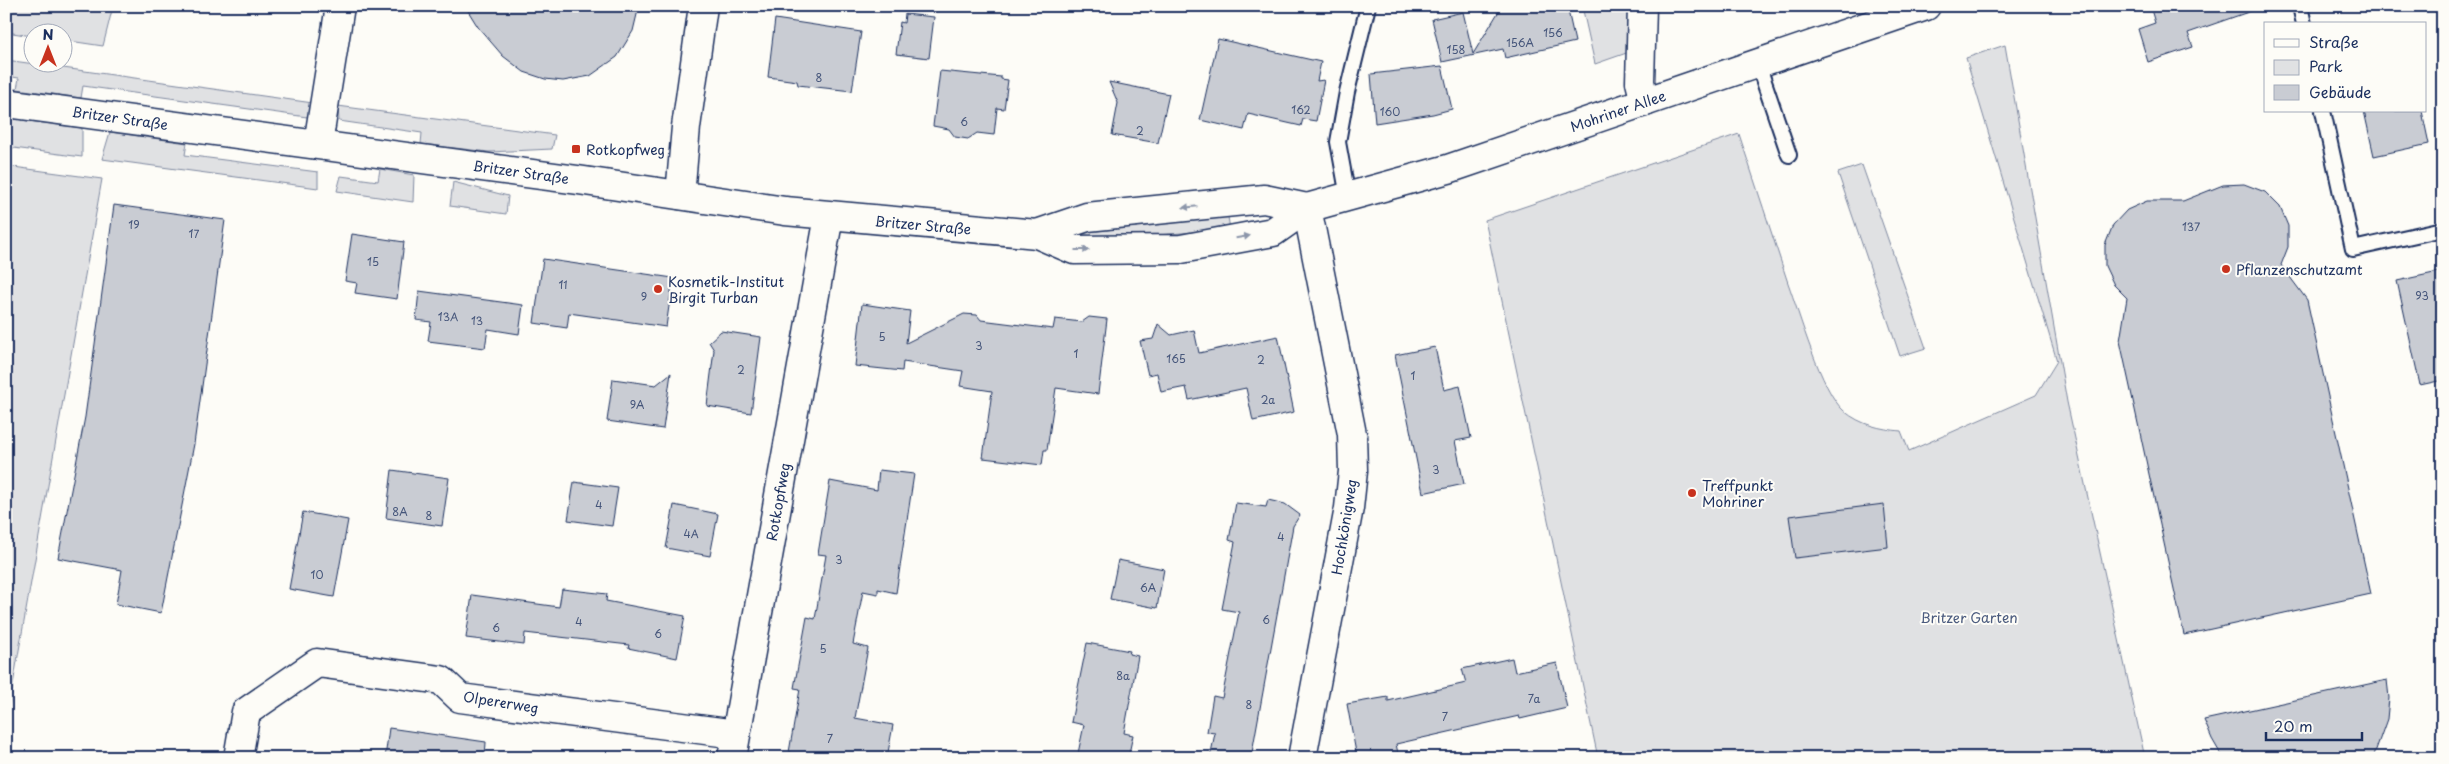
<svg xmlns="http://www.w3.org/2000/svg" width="2449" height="764" font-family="'Playpen Sans',sans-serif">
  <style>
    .green { fill: #e0e1e3; stroke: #7e88a0 }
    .building { fill: #c9ccd3; stroke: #1b2f5e }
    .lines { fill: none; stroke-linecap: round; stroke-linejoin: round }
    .lane-casing { stroke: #1b2f5e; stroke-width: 18 }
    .street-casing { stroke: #1b2f5e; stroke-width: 31 }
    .secondary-casing { stroke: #1b2f5e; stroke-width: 31 }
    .lane { stroke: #fdfcf7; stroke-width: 14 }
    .street { stroke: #fdfcf7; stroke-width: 28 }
    .secondary { stroke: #fdfcf7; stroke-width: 28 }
    .oneway { fill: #8c96aa }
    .poi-dot { fill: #c8321e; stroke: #fdfcf7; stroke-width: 2 }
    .labels { text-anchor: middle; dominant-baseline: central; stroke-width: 4; stroke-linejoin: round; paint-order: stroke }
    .number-label { font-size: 11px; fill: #46567b }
    .street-label { font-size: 14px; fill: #1b2f5e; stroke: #fdfcf7 }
    .poi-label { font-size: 14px; fill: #1b2f5e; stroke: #fdfcf7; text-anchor: start }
    .park-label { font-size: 14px; fill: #4c5c7f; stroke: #fdfcf7 }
  </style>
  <rect width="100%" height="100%" fill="#fdfcf7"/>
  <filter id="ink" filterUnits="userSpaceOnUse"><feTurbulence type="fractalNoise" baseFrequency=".02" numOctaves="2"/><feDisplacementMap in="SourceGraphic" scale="10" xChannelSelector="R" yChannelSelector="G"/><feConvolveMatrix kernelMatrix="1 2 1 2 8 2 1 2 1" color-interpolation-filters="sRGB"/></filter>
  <g filter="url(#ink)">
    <!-- green -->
    <g class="green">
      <polygon points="6,6 113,6 103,46 63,40 62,32 32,32 32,36 6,32"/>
      <polygon points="1582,6 1629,6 1638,49 1595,64"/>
      <path d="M 2005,45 L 2067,402 L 2145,758 L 1598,758 L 1485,220 L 1739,134 C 1755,184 1772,233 1788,283 C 1799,313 1821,391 1844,411 C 1861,425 1880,429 1901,431 L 1909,451 L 2036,395 L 2057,361 L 1966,58 Z"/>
      <polygon points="6,60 313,103 307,117 83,86 81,98 17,89 19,78 6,76"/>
      <polygon points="338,106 555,135 552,149 489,152 421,144 422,133 339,121"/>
      <polygon points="6,118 82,128 82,157 6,147"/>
      <polygon points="110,132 187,143 185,155 318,172 318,188 102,159"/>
      <polygon points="1862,165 1926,348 1900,356 1838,173"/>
      <polygon points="6,166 102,179 6,724"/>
      <polygon points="380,169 414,175 413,202 337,191 341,176 378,181"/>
      <polygon points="453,182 508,196 506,214 450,206"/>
      <polygon points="1228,217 1230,229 1108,239 1070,238 1068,234"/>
    </g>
    <!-- building -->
    <g class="building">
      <polygon points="465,6 639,6 633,31 617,57 590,76 563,81 545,79 524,72 503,56 478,27"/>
      <polygon points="1502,6 1567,6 1575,42 1505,58 1503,49 1442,62 1432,19 1463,12 1473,54"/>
      <polygon points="2150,6 2254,6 2254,10 2188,33 2193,47 2148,62 2138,29 2155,23"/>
      <polygon points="905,14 934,17 929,58 896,54 900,22 904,23"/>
      <polygon points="775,19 861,32 852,91 798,85 797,81 768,77"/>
      <polygon points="1218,39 1321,62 1317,81 1324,80 1316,121 1303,119 1301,126 1248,114 1244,130 1200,120"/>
      <polygon points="1442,66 1452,109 1433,114 1375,123 1371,74"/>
      <polygon points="940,71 1001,77 1001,79 1008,80 1004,109 997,108 994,135 977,133 968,139 955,137 949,129 933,126"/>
      <polygon points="1109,82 1169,94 1158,143 1112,135 1118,103"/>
      <polygon points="2364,111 2422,111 2429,144 2374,156"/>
      <polygon points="2244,184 2265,192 2280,207 2288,226 2288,247 2281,265 2307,300 2371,594 2184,635 2120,341 2127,298 2114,285 2105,266 2105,245 2113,225 2127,210 2147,201 2183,201 2223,185"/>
      <polygon points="114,205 225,220 194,444 161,613 116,604 122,570 58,558 85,417"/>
      <polygon points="352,234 404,242 397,299 355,293 357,283 345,281"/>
      <polygon points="543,259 673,278 666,327 569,313 567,328 534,323"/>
      <polygon points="2443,271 2443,380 2420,385 2397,281"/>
      <polygon points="419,291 523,305 519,334 488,329 485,348 428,341 431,322 416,320"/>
      <polygon points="862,304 910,311 906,343 964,314 977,315 981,320 1053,329 1055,319 1082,322 1089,317 1107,319 1098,394 1056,388 1047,450 1044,450 1042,465 983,458 992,391 960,386 963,371 903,362 902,371 855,366"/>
      <polygon points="1158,324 1171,335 1194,330 1199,353 1278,336 1294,412 1253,421 1246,388 1189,400 1186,387 1161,392 1157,373 1148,375 1140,341 1153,339"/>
      <polygon points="721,331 761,337 751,413 707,406 714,350 709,342"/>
      <polygon points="1435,347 1444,390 1460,386 1471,438 1455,441 1464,484 1423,493 1395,355"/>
      <polygon points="671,373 663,429 607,421 613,379 656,385"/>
      <polygon points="392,470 449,478 442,526 386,518"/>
      <polygon points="879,470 914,474 896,593 878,589 878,594 863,591 853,644 868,648 855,718 893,725 887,758 788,758 800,689 794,688 807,617 815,619 826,555 818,554 830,481 877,490"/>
      <polygon points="574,482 618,488 612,526 568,520"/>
      <polygon points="1268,500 1285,504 1300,515 1293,526 1251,758 1210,758 1215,733 1207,732 1213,696 1222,698 1239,612 1222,609 1235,542 1229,540 1236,503 1266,507"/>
      <polygon points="1884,504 1888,547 1795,558 1789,516"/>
      <polygon points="674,505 718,514 710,556 666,548"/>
      <polygon points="303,512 348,520 334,597 289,589"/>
      <polygon points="1118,560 1164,569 1157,608 1110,599"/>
      <polygon points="562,589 607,594 606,601 685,616 677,658 628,648 629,645 525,633 524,645 466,638 472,595 559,607"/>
      <polygon points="1087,643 1130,651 1129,654 1138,656 1124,733 1133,735 1128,758 1077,758 1084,725 1071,722"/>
      <polygon points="1512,658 1515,672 1557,663 1567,708 1520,719 1519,716 1396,744 1399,758 1357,758 1347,704 1388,697 1388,701 1466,683 1462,669"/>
      <polygon points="2387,680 2389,698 2387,719 2373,758 2223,758 2212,739 2204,720"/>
      <polygon points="389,728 486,742 485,758 385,758"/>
    </g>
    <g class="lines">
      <!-- lane casing -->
      <g class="lane-casing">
        <g id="lane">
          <polyline points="2300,6 2304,24"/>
          <polyline points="1758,64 1789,155"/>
          <polyline points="2323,111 2353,249 2443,229"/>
          <polyline points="1348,197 1338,142 1347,92 1368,6"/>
        </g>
      </g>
      <!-- street casing -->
      <g class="street-casing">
        <g id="street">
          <polyline points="1642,6 1640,82 1645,102"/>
          <polyline points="318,144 340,6"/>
          <polyline points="680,195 686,127 703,6"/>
          <polyline points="238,758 246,712 317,663 441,680 460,698 736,734"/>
          <polyline points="732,758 829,216"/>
          <polyline points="1302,758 1349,508 1353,471 1352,434 1307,208"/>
        </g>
      </g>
      <!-- secondary casing -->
      <g class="secondary-casing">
        <g id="secondary">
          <polyline points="6,103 578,180 785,211 1037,234 1074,250 1181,249 1273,232 1307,208 1448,169 1926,6"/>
          <polyline points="1037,234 1087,217 1264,199 1307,208"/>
        </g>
      </g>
      <!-- lane -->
      <use href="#lane" class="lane"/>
      <!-- street -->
      <use href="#street" class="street"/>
      <!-- secondary -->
      <use href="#secondary" class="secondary"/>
    </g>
    <!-- one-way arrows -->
    <defs><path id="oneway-solid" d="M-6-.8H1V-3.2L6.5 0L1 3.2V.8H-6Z" transform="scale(1.25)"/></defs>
    <g class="oneway">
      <use href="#oneway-solid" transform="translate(1190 207) rotate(174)"/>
      <use href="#oneway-solid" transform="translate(1243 237) rotate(-10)"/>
      <use href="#oneway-solid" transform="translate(1082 250)"/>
    </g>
  </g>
  <!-- markers -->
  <g class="poi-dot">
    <rect x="571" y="144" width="10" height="10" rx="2.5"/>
    <circle cx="2226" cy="269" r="5"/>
    <circle cx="658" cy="289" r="5"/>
    <circle cx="1692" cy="493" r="5"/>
  </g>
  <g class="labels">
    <!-- number labels -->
    <g class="number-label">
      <text x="1553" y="32">156</text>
      <text x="1520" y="42">156A</text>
      <text x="1456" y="49">158</text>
      <text x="819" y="77">8</text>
      <text x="1301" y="109">162</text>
      <text x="1390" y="111">160</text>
      <text x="964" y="121">6</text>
      <text x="1140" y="130">2</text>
      <text x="134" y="224">19</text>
      <text x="2191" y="226">137</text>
      <text x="194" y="233">17</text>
      <text x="373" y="261">15</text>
      <text x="563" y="284">11</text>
      <text x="2422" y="295">93</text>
      <text x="644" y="296">9</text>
      <text x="448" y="316">13A</text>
      <text x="477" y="320">13</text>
      <text x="882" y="336">5</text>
      <text x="979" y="345">3</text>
      <text x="1076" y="353">1</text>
      <text x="1176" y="358">165</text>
      <text x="1261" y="359">2</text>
      <text x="741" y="369">2</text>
      <text x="1413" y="375">1</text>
      <text x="1268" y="399">2a</text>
      <text x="637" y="404">9A</text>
      <text x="1436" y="469">3</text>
      <text x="599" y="504">4</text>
      <text x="400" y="511">8A</text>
      <text x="429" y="515">8</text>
      <text x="691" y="533">4A</text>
      <text x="1281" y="536">4</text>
      <text x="839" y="559">3</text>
      <text x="317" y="574">10</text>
      <text x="1148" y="587">6A</text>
      <text x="1266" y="619">6</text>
      <text x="579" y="621">4</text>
      <text x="496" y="627">6</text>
      <text x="658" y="633">6</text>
      <text x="823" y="648">5</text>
      <text x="1123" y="675">8a</text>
      <text x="1534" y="698">7a</text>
      <text x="1249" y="704">8</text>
      <text x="1445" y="716">7</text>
      <text x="830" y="738">7</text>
    </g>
    <!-- street labels -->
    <g class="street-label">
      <text transform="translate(1618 111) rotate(-19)">Mohriner Allee</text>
      <text transform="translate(120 118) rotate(8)">Britzer Straße</text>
      <text transform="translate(521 172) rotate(8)">Britzer Straße</text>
      <text transform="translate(923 225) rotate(5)">Britzer Straße</text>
      <text transform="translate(778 502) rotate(-80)">Rotkopfweg</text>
      <text transform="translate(1344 527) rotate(-81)">Hochkönigweg</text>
      <text transform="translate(501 702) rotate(9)">Olpererweg</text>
    </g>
    <!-- poi labels -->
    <g class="poi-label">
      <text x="586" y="149">Rotkopfweg</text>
      <text x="2236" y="269">Pflanzenschutzamt</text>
      <text x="668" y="281">Kosmetik-Institut<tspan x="668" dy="16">Birgit Turban</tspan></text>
      <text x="1702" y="485">Treffpunkt<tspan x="1702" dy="16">Mohriner</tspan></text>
    </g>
    <!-- park labels -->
    <g class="park-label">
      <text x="1969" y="617">Britzer Garten</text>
    </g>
  </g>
  <!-- margin -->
  <rect width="2449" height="764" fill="none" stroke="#fdfcf7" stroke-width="25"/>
  <rect x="12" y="12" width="2424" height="739" fill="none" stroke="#1b2f5e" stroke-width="2" filter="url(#ink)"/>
  <!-- legend -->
  <rect x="2264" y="22" width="162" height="90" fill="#fdfcf7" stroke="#a3aaba"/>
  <rect x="2274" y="39" width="25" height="8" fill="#fdfcf7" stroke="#a3aaba"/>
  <text x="2309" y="48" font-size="15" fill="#1b2f5e">Straße</text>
  <rect x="2274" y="60" width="25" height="15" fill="#e0e1e3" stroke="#a3aaba"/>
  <text x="2309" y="72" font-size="15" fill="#1b2f5e">Park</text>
  <rect x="2274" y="85" width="25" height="15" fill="#c9ccd3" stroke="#a3aaba"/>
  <text x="2309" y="98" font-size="15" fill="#1b2f5e">Gebäude</text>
  <!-- north arrow -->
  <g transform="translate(48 48)"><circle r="24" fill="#fdfcf7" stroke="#a3aaba"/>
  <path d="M0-4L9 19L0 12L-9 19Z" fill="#c8321e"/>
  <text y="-8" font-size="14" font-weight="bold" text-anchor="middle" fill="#1b2f5e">N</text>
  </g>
  <!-- scale -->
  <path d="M2266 732v8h96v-8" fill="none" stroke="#1b2f5e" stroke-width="2.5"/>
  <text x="2274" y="732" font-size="15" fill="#1b2f5e" stroke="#fdfcf7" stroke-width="4" paint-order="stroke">20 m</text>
</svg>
